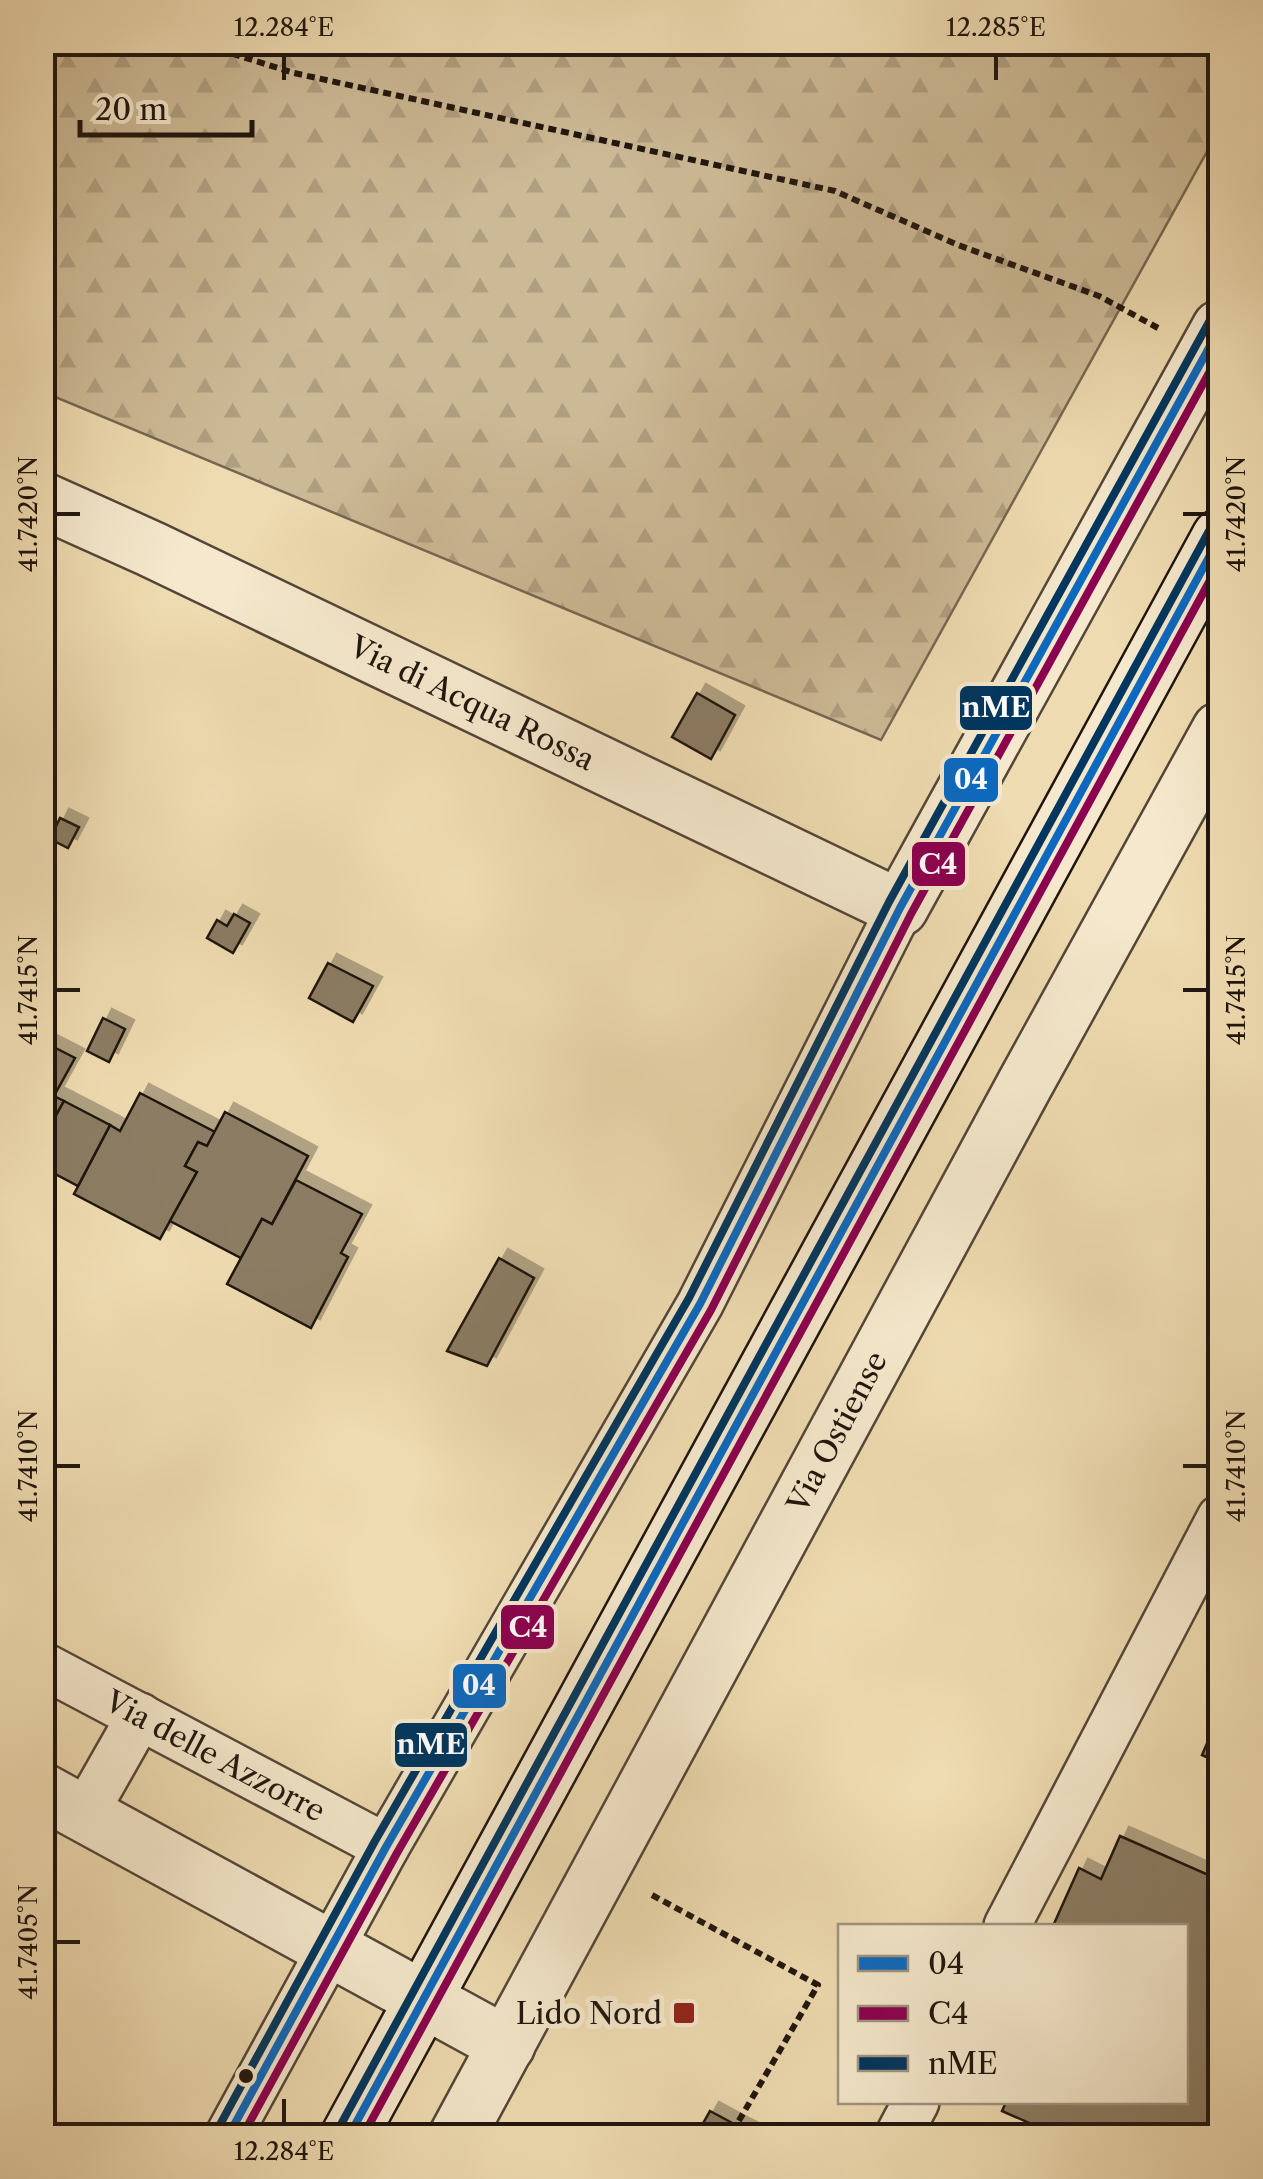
<svg xmlns="http://www.w3.org/2000/svg" width="1263" height="2179" font-family="'Libre Caslon Text',serif">
  <style>
    .forest { fill: url(#forest-firs); stroke: #766752; stroke-width: 2.5 }
    .building { fill: #8b7c63; stroke: #1f150e; stroke-width: 2.5; filter: url(#shadow) }
    .lines { fill: none; stroke-linecap: round; stroke-linejoin: round }
    .minor-casing { stroke: #534637; stroke-width: 50 }
    .tertiary-casing { stroke: #534637; stroke-width: 60 }
    .secondary-casing { stroke: #1f150e; stroke-width: 60 }
    .path { stroke: #1f150e; stroke-width: 6; stroke-dasharray: 8 5; stroke-linecap: butt }
    .minor { stroke: #f5e8cc; stroke-width: 45 }
    .tertiary { stroke: #f5e8cc; stroke-width: 55 }
    .secondary { stroke: #f5e8cc; stroke-width: 55 }
    .bus-1-casing { stroke: #f5e8cc; stroke-width: 15 }
    .bus-2-casing { stroke: #f5e8cc; stroke-width: 15 }
    .bus-3-casing { stroke: #f5e8cc; stroke-width: 15 }
    .bus-1 { stroke: #0c69bf; stroke-width: 8 }
    .bus-2 { stroke: #8b004f; stroke-width: 8 }
    .bus-3 { stroke: #00365f; stroke-width: 8 }
    .ticks { fill: none; stroke: #1f150e; stroke-width: 4 }
    .poi-dot { fill: #8f2418; stroke: #f5e8cc; stroke-width: 4 }
    .bus-dot { fill: #1f150e; stroke: #f5e8cc; stroke-width: 4 }
    .labels { text-anchor: middle; dominant-baseline: central; stroke-width: 10; stroke-linejoin: round; paint-order: stroke }
    .street-label { font-size: 30px; fill: #1f150e; stroke: #f5e8cc }
    .poi-label { font-size: 30px; fill: #1f150e; stroke: #f5e8cc; text-anchor: end }
    .line-badge { stroke: #f5e8cc; stroke-width: 4 }
    .badge-label { font-size: 28px; text-anchor: middle; font-weight: bold; fill: #fff }
    .neatline { fill: none; stroke: #1f150e; stroke-width: 4 }
    .ticks-label { font-size: 25px; text-anchor: middle; fill: #1f150e }
  </style>
  <defs>
    <pattern id="forest-firs" width="22" height="20" patternUnits="userSpaceOnUse" patternTransform="scale(2.5)"><rect width="22" height="20" fill="#ccb995"/><path d="M5 1l3.5 6h-7zM16 11l3.5 6h-7z" fill="#af9e7f"/></pattern>
    <filter id="shadow"><feDropShadow dx="9" dy="-9" stdDeviation="0" flood-color="#0004"/></filter>
  </defs>
  <rect width="100%" height="100%" fill="#efdbb1"/>
  <filter id="stains"><feTurbulence type="fractalNoise" baseFrequency=".002" numOctaves="4"/><feColorMatrix values="0 0 0 0 .2 0 0 0 0 .09 0 0 0 0 .02 0 0 0 .5 -.17"/></filter>
  <radialGradient id="worn" r=".72"><stop offset=".6" stop-color="#630" stop-opacity="0"/><stop offset="1" stop-color="#630" stop-opacity=".3"/></radialGradient>
  <!-- forest -->
  <polygon class="forest" points="42,43 1220,43 1220,128 881,740 43,392"/>
  <!-- building -->
  <g class="building">
    <polygon points="697,693 735,715 711,759 672,737"/>
    <polygon points="60,818 79,827 68,848 50,839"/>
    <polygon points="234,914 250,923 233,953 207,938 217,920 227,926"/>
    <polygon points="328,963 373,986 353,1022 309,998"/>
    <polygon points="103,1018 125,1029 109,1062 87,1051"/>
    <polygon points="42,1041 75,1058 54,1096 64,1101 42,1141"/>
    <polygon points="140,1093 215,1132 207,1146 198,1142 185,1166 197,1172 160,1239 74,1194 110,1125 120,1131"/>
    <polygon points="64,1101 110,1125 78,1186 42,1167 42,1141"/>
    <polygon points="225,1112 308,1156 272,1224 262,1219 241,1258 170,1221 197,1172 185,1166 198,1142 207,1146"/>
    <polygon points="296,1180 362,1214 341,1253 348,1257 311,1328 227,1284 262,1219 272,1224"/>
    <polygon points="499,1258 534,1278 487,1366 447,1351"/>
    <polygon points="1220,1713 1220,1763 1202,1755"/>
    <polygon points="1120,1836 1220,1880 1220,2136 1059,2136 1002,2111 1006,2102 1186,2102 1186,1926 1053,1926 1079,1868 1101,1879"/>
    <polygon points="710,2111 736,2125 758,2136 696,2136"/>
  </g>
  <g class="lines">
    <!-- minor casing -->
    <g class="minor-casing">
      <g id="minor">
        <polyline points="42,1665 386,1847"/>
        <polyline points="85,1813 140,1716"/>
        <polyline points="1007,1926 1220,1518"/>
        <polyline points="228,2136 386,1847 700,1304 900,908"/>
        <polyline points="898,2136 916,2102"/>
      </g>
    </g>
    <!-- tertiary casing -->
    <g class="tertiary-casing">
      <g id="tertiary">
        <polyline points="42,500 151,549 900,908 1220,328"/>
        <polyline points="42,1791 507,2045"/>
        <polyline points="457,2136 1025,1084 1220,730"/>
      </g>
    </g>
    <!-- secondary casing -->
    <g class="secondary-casing">
      <polyline id="secondary" points="349,2136 1220,537"/>
    </g>
    <!-- path -->
    <g class="path">
      <polyline points="195,42 294,73 835,191 958,245 1099,296 1158,328"/>
      <polyline points="652,1895 818,1985 730,2136"/>
    </g>
    <!-- minor -->
    <use href="#minor" class="minor"/>
    <!-- tertiary -->
    <use href="#tertiary" class="tertiary"/>
    <!-- secondary -->
    <use href="#secondary" class="secondary"/>
    <!-- bus-1 casing -->
    <g class="bus-1-casing">
      <g id="bus-1">
        <polyline points="228,2136 386,1847 700,1304 900,908 1220,328"/>
        <polyline points="349,2136 1220,537"/>
      </g>
    </g>
    <!-- bus-2 casing -->
    <g class="bus-2-casing">
      <g id="bus-2">
        <polyline points="242,2136 397,1853 711,1310 911,914 1220,353"/>
        <polyline points="363,2136 1220,562"/>
      </g>
    </g>
    <!-- bus-3 casing -->
    <g class="bus-3-casing">
      <g id="bus-3">
        <polyline points="217,2130 375,1841 689,1298 889,902 1209,322"/>
        <polyline points="338,2130 1209,531"/>
      </g>
    </g>
    <!-- bus-1 -->
    <use href="#bus-1" class="bus-1"/>
    <!-- bus-2 -->
    <use href="#bus-2" class="bus-2"/>
    <!-- bus-3 -->
    <use href="#bus-3" class="bus-3"/>
  </g>
  <!-- ticks -->
  <path class="ticks" d="M 284,55 L 284,80M 996,55 L 996,80M 55,514 L 80,514M 1183,514 L 1208,514M 55,990 L 80,990M 1183,990 L 1208,990M 55,1466 L 80,1466M 1183,1466 L 1208,1466M 55,1942 L 80,1942M 284,2099 L 284,2124"/>
  <!-- markers -->
  <rect class="poi-dot" x="672" y="2001" width="24" height="24" rx="5"/>
  <circle class="bus-dot" cx="246" cy="2076" r="9"/>
  <g class="labels">
    <!-- street labels -->
    <g class="street-label">
      <text transform="translate(472 703) rotate(26)">Via di Acqua Rossa</text>
      <text transform="translate(837 1432) rotate(-62)">Via Ostiense</text>
      <text transform="translate(215 1756) rotate(28)">Via delle Azzorre</text>
    </g>
    <!-- poi labels -->
    <g class="poi-label">
      <text x="662" y="2013">Lido Nord</text>
    </g>
  </g>
  <g class="line-badge">
    <rect x="958" y="684" width="76" height="48" rx="10" fill="#00365f"/>
    <rect x="942" y="756" width="58" height="48" rx="10" fill="#0c69bf"/>
    <rect x="910" y="840" width="57" height="48" rx="10" fill="#8b004f"/>
    <rect x="499" y="1603" width="57" height="48" rx="10" fill="#8b004f"/>
    <rect x="451" y="1662" width="57" height="48" rx="10" fill="#0c69bf"/>
    <rect x="393" y="1721" width="76" height="48" rx="10" fill="#00365f"/>
  </g>
  <g class="badge-label">
    <text x="996" y="717">nME</text>
    <text x="971" y="789">04</text>
    <text x="938" y="874">C4</text>
    <text x="528" y="1637">C4</text>
    <text x="479" y="1695">04</text>
    <text x="431" y="1754">nME</text>
  </g>
  <!-- margin -->
  <rect width="1263" height="2179" fill="none" stroke="#efdbb1" stroke-width="110"/>
  <!-- legend -->
  <rect x="838" y="1924" width="350" height="180" fill="#f5e8cc" stroke="#9f9480" stroke-width="2.5"/>
  <rect x="858" y="1956" width="50" height="15" fill="#0c69bf" stroke="#9f9480" stroke-width="2.5"/>
  <text x="928" y="1974" font-size="30" fill="#1f150e">04</text>
  <rect x="858" y="2006" width="50" height="15" fill="#8b004f" stroke="#9f9480" stroke-width="2.5"/>
  <text x="928" y="2024" font-size="30" fill="#1f150e">C4</text>
  <rect x="858" y="2056" width="50" height="15" fill="#00365f" stroke="#9f9480" stroke-width="2.5"/>
  <text x="928" y="2074" font-size="30" fill="#1f150e">nME</text>
  <!-- scale -->
  <path d="M80 120v15h172v-15" fill="none" stroke="#1f150e" stroke-width="5"/>
  <text x="95" y="120" font-size="30" fill="#1f150e" stroke="#f5e8cc" stroke-width="8" paint-order="stroke">20 m</text>
  <rect x="55" y="55" width="1153" height="2069" class="neatline"/>
  <g class="ticks-label">
    <text x="284" y="36">12.284°E</text>
    <text x="996" y="36">12.285°E</text>
    <text transform="translate(28 514) rotate(-90)" y="9">41.7420°N</text>
    <text transform="translate(1236 514) rotate(-90)" y="9">41.7420°N</text>
    <text transform="translate(28 990) rotate(-90)" y="9">41.7415°N</text>
    <text transform="translate(1236 990) rotate(-90)" y="9">41.7415°N</text>
    <text transform="translate(28 1466) rotate(-90)" y="9">41.7410°N</text>
    <text transform="translate(1236 1466) rotate(-90)" y="9">41.7410°N</text>
    <text transform="translate(28 1942) rotate(-90)" y="9">41.7405°N</text>
    <text x="284" y="2160">12.284°E</text>
  </g>
  <rect width="100%" height="100%" filter="url(#stains)"/>
  <rect width="100%" height="100%" fill="url(#worn)"/>
</svg>
